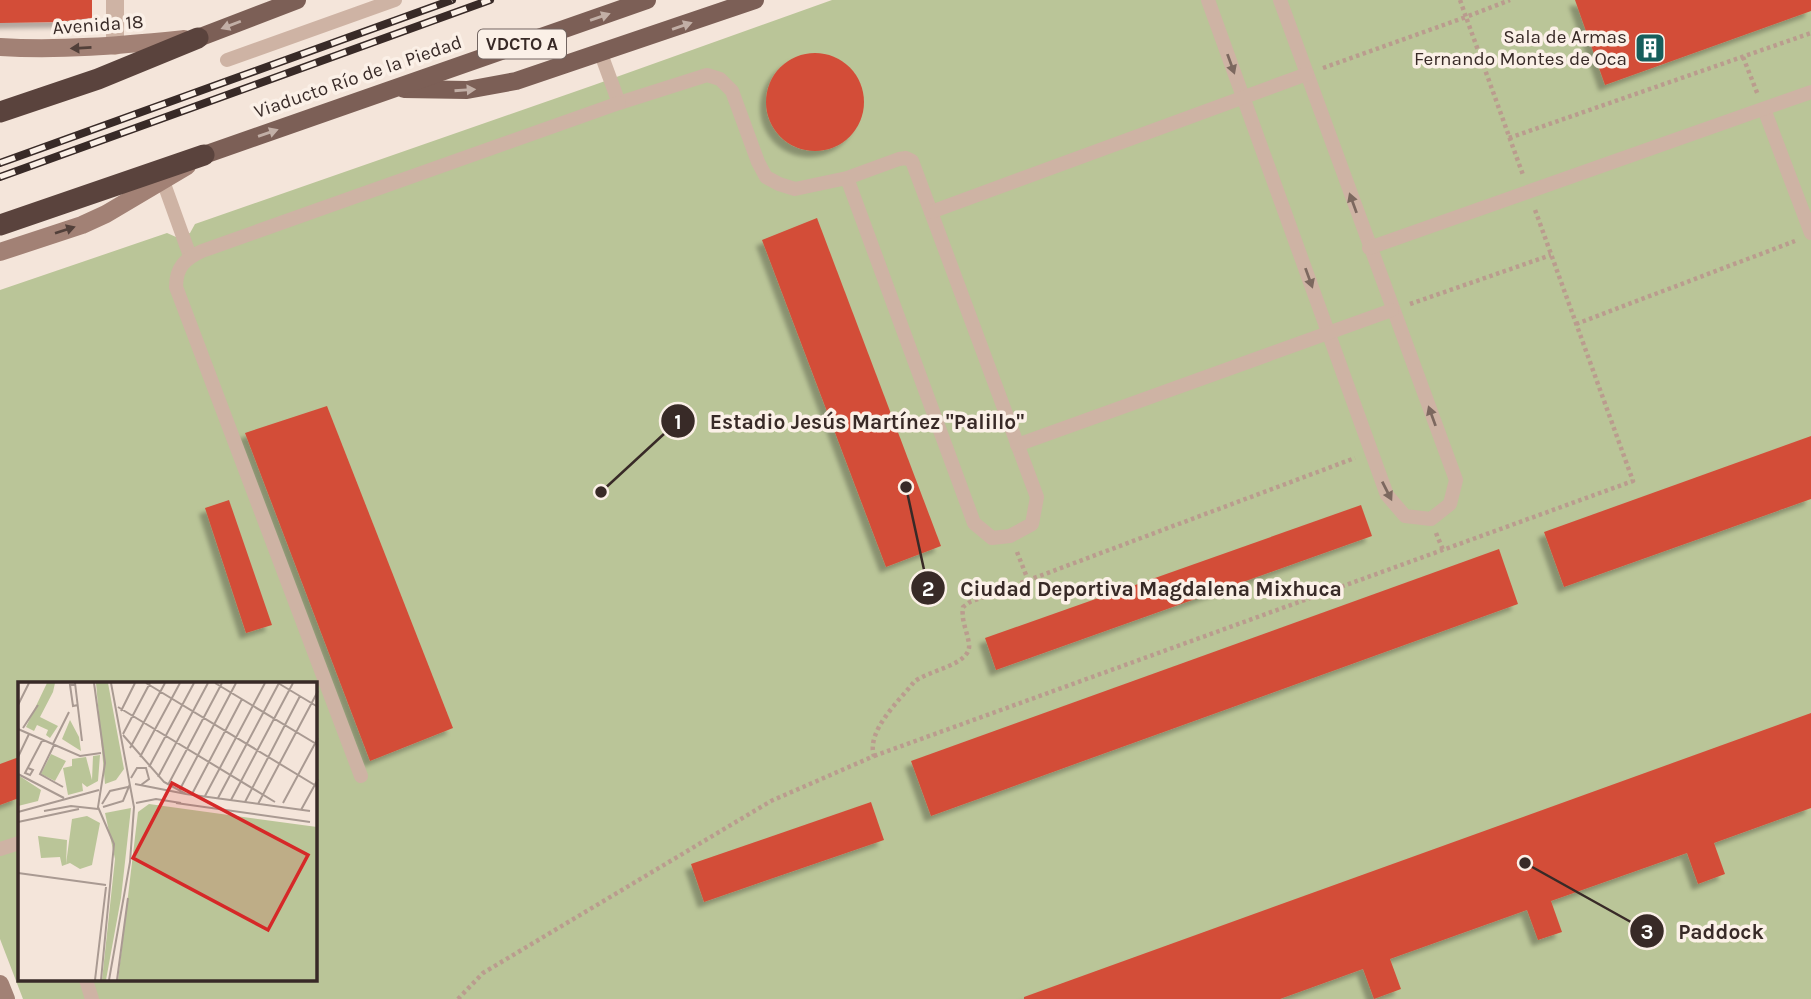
<svg xmlns="http://www.w3.org/2000/svg" width="1811" height="999" font-family="Karla,sans-serif">
  <style>
    .green { fill: #bac598; fill-rule: evenodd }
    .building { fill: #d34e39; filter: url(#shadow) }
    .lines { fill: none; stroke-linecap: round; stroke-linejoin: round }
    .path { stroke: #ba9c8e; stroke-width: 4.5; stroke-dasharray: 3.5 3.5; stroke-linecap: butt }
    .service { stroke: #ceb3a4; stroke-width: 14 }
    .minor { stroke: #ceb3a4; stroke-width: 18 }
    .secondary { stroke: #a28175; stroke-width: 18 }
    .primary { stroke: #7c5f56; stroke-width: 18 }
    .motorway { stroke: #5a433d; stroke-width: 21 }
    .rail-casing { stroke: #382a27; stroke-width: 8 }
    .rail { stroke: #fbf0e7; stroke-width: 5; stroke-dasharray: 16; stroke-linecap: butt }
    .oneway { fill: #c2afa6 }
    .oneway2 { fill: #52403a }
    .oneway3 { fill: #7c685f }
    .labels { text-anchor: middle; dominant-baseline: central; stroke-width: 7; stroke-linejoin: round; paint-order: stroke }
    .shield { fill: #fbf0e7; stroke: #726561; stroke-width: 2 }
    .shield-label { font-size: 18px; font-weight: bold; fill: #382a27 }
    .street-label { font-size: 19px; fill: #382a27; stroke: #fbf0e7 }
    .poi-label { font-size: 19px; fill: #382a27; stroke: #fbf0e7; text-anchor: end }
    .inset-road { fill: none; stroke: #a99a92; stroke-width: 2 }
    .view { fill: #d62828; fill-opacity: 0.15; stroke: #d62828; stroke-width: 3.5 }
    .inset-edge { fill: none; stroke: #382a27; stroke-width: 3.5 }
    .leader { fill: none; stroke: #382a27; stroke-width: 2.5 }
    .callout-dot { fill: #382a27; stroke: #fbf0e7; stroke-width: 2.5 }
    .mark-label { font-size: 21px; text-anchor: middle; font-weight: bold; fill: #fff }
    .callout-label { font-size: 21px; text-anchor: middle; font-weight: bold; fill: #382a27; stroke: #fbf0e7; stroke-width: 7; stroke-linejoin: round; paint-order: stroke }
  </style>
  <defs>
    <filter id="shadow"><feDropShadow dx="-6" dy="6" stdDeviation="2" flood-color="#0004"/></filter>
  </defs>
  <rect width="100%" height="100%" fill="#f4e5da"/>
  <!-- green -->
  <path class="green" d="M 832,0 L 1811,0 L 1811,999 L 23,999 L 0,939 L 0,290 L 167,233 L 176,237 L 190,233 L 195,224 L 594,85 ZM 19,684 L 315,684 L 315,980 L 19,980 Z"/>
  <!-- building -->
  <g class="building">
    <polygon points="0,0 92,0 92,18 57,22 0,23"/>
    <polygon points="1575,0 1811,0 1811,11 1605,85"/>
    <circle cx="815" cy="102" r="49"/>
    <polygon points="817,218 941,546 886,567 762,240"/>
    <polygon points="327,406 453,728 370,761 245,433"/>
    <polygon points="1811,436 1811,499 1564,587 1544,532"/>
    <polygon points="229,500 272,625 246,633 205,508"/>
    <polygon points="1361,505 1372,536 996,670 985,638"/>
    <polygon points="1499,549 1518,604 931,816 911,761"/>
    <polygon points="1811,713 1811,808 1714,843 1725,874 1698,884 1687,853 1551,901 1562,932 1538,940 1527,910 1390,959 1401,989 1374,999 1363,969 1280,999 1024,999 1024,997"/>
    <polygon points="19,757 19,798 0,805 0,764"/>
    <polygon points="871,802 884,840 704,902 691,864"/>
  </g>
  <g class="lines">
    <!-- path -->
    <g class="path">
      <polyline points="1460,0 1466,17 1510,0"/>
      <polyline points="1743,57 1758,95"/>
      <polyline points="1323,68 1466,17 1523,175"/>
      <polyline points="1509,138 1811,33"/>
      <polyline points="1410,304 1551,255"/>
      <polyline points="1576,324 1795,241"/>
      <polyline points="1436,533 1443,550"/>
      <polyline points="1017,552 1028,580"/>
      <polyline points="874,756 1633,481 1534,207"/>
      <path d="M 458,999 L 483,973 L 771,801 L 874,756 C 866,731 899,701 914,682 C 928,670 972,665 969,644 C 967,630 961,621 963,607 L 970,602 L 1355,458"/>
    </g>
    <!-- service -->
    <g class="service">
      <polyline points="1208,0 1387,495 1405,516 1431,519 1450,504 1456,480 1280,0"/>
      <polyline points="601,54 619,103 707,75 720,79 732,91 758,162 766,177 779,184 795,189 847,178 899,159 906,158 912,161 1037,497 1032,524 1010,536 992,538 974,523 847,178"/>
      <polyline points="227,60 395,0"/>
      <polyline points="1764,109 1811,233"/>
      <polyline points="163,181 190,256"/>
      <polyline points="931,212 1307,74"/>
      <polyline points="1369,248 1811,92"/>
      <polyline points="1017,445 1392,310"/>
      <path d="M 361,776 L 176,287 C 176,267 185,259 202,251 L 619,103"/>
      <polyline points="0,849 19,843"/>
      <polyline points="86,980 92,999"/>
    </g>
    <!-- minor -->
    <polyline class="minor" points="115,0 115,46"/>
    <!-- secondary -->
    <g class="secondary">
      <path d="M 0,47 C 62,51 122,45 184,39"/>
      <polyline points="0,252 82,225 106,214 187,166"/>
      <polyline points="0,984 6,999"/>
    </g>
    <!-- primary -->
    <g class="primary">
      <polyline points="198,38 297,0"/>
      <polyline points="404,89 467,90 516,81 755,0"/>
      <polyline points="204,155 647,0"/>
    </g>
    <!-- motorway -->
    <g class="motorway">
      <polyline points="0,112 98,79 198,38"/>
      <polyline points="0,225 204,155"/>
    </g>
    <!-- rail casing -->
    <g class="rail-casing">
      <g id="rail">
        <polyline points="0,163 452,0"/>
        <polyline points="0,177 490,0"/>
      </g>
    </g>
    <!-- rail -->
    <use href="#rail" class="rail"/>
  </g>
  <!-- one-way arrows -->
  <defs><path id="oneway-solid" d="M-6-.8H1V-3.2L6.5 0L1 3.2V.8H-6Z" transform="scale(1.75)"/></defs>
  <g class="oneway">
    <use href="#oneway-solid" transform="translate(600 17) rotate(-19)"/>
    <use href="#oneway-solid" transform="translate(231 25) rotate(159)"/>
    <use href="#oneway-solid" transform="translate(682 26) rotate(-19)"/>
    <use href="#oneway-solid" transform="translate(465 90) rotate(-4)"/>
    <use href="#oneway-solid" transform="translate(268 133) rotate(-19)"/>
  </g>
  <g class="oneway2">
    <use href="#oneway-solid" transform="translate(81 48) rotate(177)"/>
    <use href="#oneway-solid" transform="translate(65 230) rotate(-18)"/>
  </g>
  <g class="oneway3">
    <use href="#oneway-solid" transform="translate(1231 64) rotate(70)"/>
    <use href="#oneway-solid" transform="translate(1353 203) rotate(-110)"/>
    <use href="#oneway-solid" transform="translate(1309 278) rotate(70)"/>
    <use href="#oneway-solid" transform="translate(1432 416) rotate(-110)"/>
    <use href="#oneway-solid" transform="translate(1387 491) rotate(63)"/>
  </g>
  <!-- icons -->
  <defs>
    <g id="building-square" transform="scale(1.575)"><rect x="-9" y="-9" width="18" height="18" rx="4" fill="#175e5c" stroke="#fbf0e7"/><path d="M-4-6H4V6H1V3H-1V6H-4ZM-2.5-4.3h1.7v1.8h-1.7ZM.8-4.3h1.7v1.8H.8ZM-2.5-1h1.7V.8h-1.7ZM.8-1h1.7V.8H.8Z" fill="#fff"/></g>
  </defs>
  <g fill-rule="evenodd">
    <use href="#building-square" x="1650" y="48"/>
  </g>
  <g class="labels">
    <!-- shield labels -->
    <rect class="shield" x="478" y="29.5" width="88" height="29" rx="5"/>
    <g class="shield-label">
      <text x="522" y="44">VDCTO A</text>
    </g>
    <!-- street labels -->
    <g class="street-label">
      <text transform="translate(98 25) rotate(-4)">Avenida 18</text>
      <text transform="translate(358 77) rotate(-19)">Viaducto Río de la Piedad</text>
    </g>
    <!-- poi labels -->
    <g class="poi-label">
      <text x="1627" y="37">Sala de Armas<tspan x="1627" dy="22">Fernando Montes de Oca</tspan></text>
    </g>
  </g>
  <!-- overview -->
  <g transform="translate(18 682)">
    <rect width="299" height="299" fill="#f4e5da"/>
    <path d="M 29,1 L 37,1 L 35,10 L 22,35 L 40,44 L 32,56 L 28,53 L 30,48 L 19,43 L 16,49 L 8,45 ZM 78,1 L 90,1 L 106,87 L 98,98 L 87,102 ZM 52,38 L 61,55 L 63,69 L 44,57 ZM 33,72 L 48,79 L 37,99 L 23,92 ZM 82,73 L 80,99 L 69,105 L 64,101 L 65,109 L 50,113 L 45,86 L 54,84 L 54,77 L 68,75 L 74,98 L 75,74 ZM 0,93 L 23,108 L 20,119 L 0,124 ZM 131,122 L 299,145 L 299,298 L 100,298 L 120,130 ZM 113,126 L 103,216 L 88,298 L 84,298 L 97,177 L 87,131 ZM 69,134 L 82,141 L 74,183 L 62,187 L 52,181 L 44,184 L 42,175 L 23,176 L 20,154 L 49,158 L 48,182 L 54,137 Z" fill="#bac598"/>
    <path class="inset-road" d="M 57,1 L 64,59M 76,1 L 87,81 L 80,125 L 96,162 L 83,298M 128,1 L 300,105M 197,1 L 300,63M 260,1 L 300,25M 57,3 L 52,3 L 55,24 L 60,23M 0,23 L 11,1M 100,25 L 257,120M 103,29 L 117,1M 5,46 L 20,23M 0,47 L 62,74 L 83,71M 105,52 L 132,1M 105,53 L 146,100 L 168,112 L 292,129M 35,62 L 51,30M 36,63 L 22,92 L 45,105M 112,66 L 147,1M 0,75 L 11,52M 122,75 L 162,1M 131,85 L 176,1M 10,86 L 15,88 L 12,93 L 7,91 L 25,57M 0,92 L 46,116M 140,95 L 190,1M 113,96 L 119,86 L 128,86 L 131,97 L 123,103M 117,102 L 168,112M 150,103 L 204,1M 161,109 L 218,1M 174,112 L 224,17M 187,114 L 247,1M 200,116 L 261,1M 213,118 L 275,1M 227,120 L 282,14M 118,121 L 138,117 L 163,121M 158,121 L 292,140M 265,121 L 300,56M 84,122 L 92,109 L 110,105M 240,122 L 300,9M 85,125 L 105,119 L 112,102M 283,128 L 300,97M 26,129 L 53,124 L 80,127M 0,130 L 81,108M 0,140 L 61,127M 0,191 L 88,203M 77,298 L 88,205M 91,298 L 112,180 L 116,125 L 93,1M 99,298 L 110,216"/>
    <path class="view" d="M 154,101 L 290,173 L 250,248 L 115,176 Z"/>
    <rect width="299" height="299" class="inset-edge"/>
  </g>
  <!-- callouts -->
  <path class="leader" d="M601 492L678 421M906 487L928 588M1525 863L1647 931"/>
  <g class="callout-dot">
    <circle cx="601" cy="492" r="7"/>
    <circle cx="906" cy="487" r="7"/>
    <circle cx="1525" cy="863" r="7"/>
    <circle cx="678" cy="421" r="18"/>
    <circle cx="928" cy="588" r="18"/>
    <circle cx="1647" cy="931" r="18"/>
  </g>
  <g class="mark-label">
    <text x="678" y="429">1</text>
    <text x="928" y="596">2</text>
    <text x="1647" y="939">3</text>
  </g>
  <g class="callout-label">
    <text x="867" y="429">Estadio Jesús Martínez "Palillo"</text>
    <text x="1151" y="596">Ciudad Deportiva Magdalena Mixhuca</text>
    <text x="1721" y="939">Paddock</text>
  </g>
</svg>
